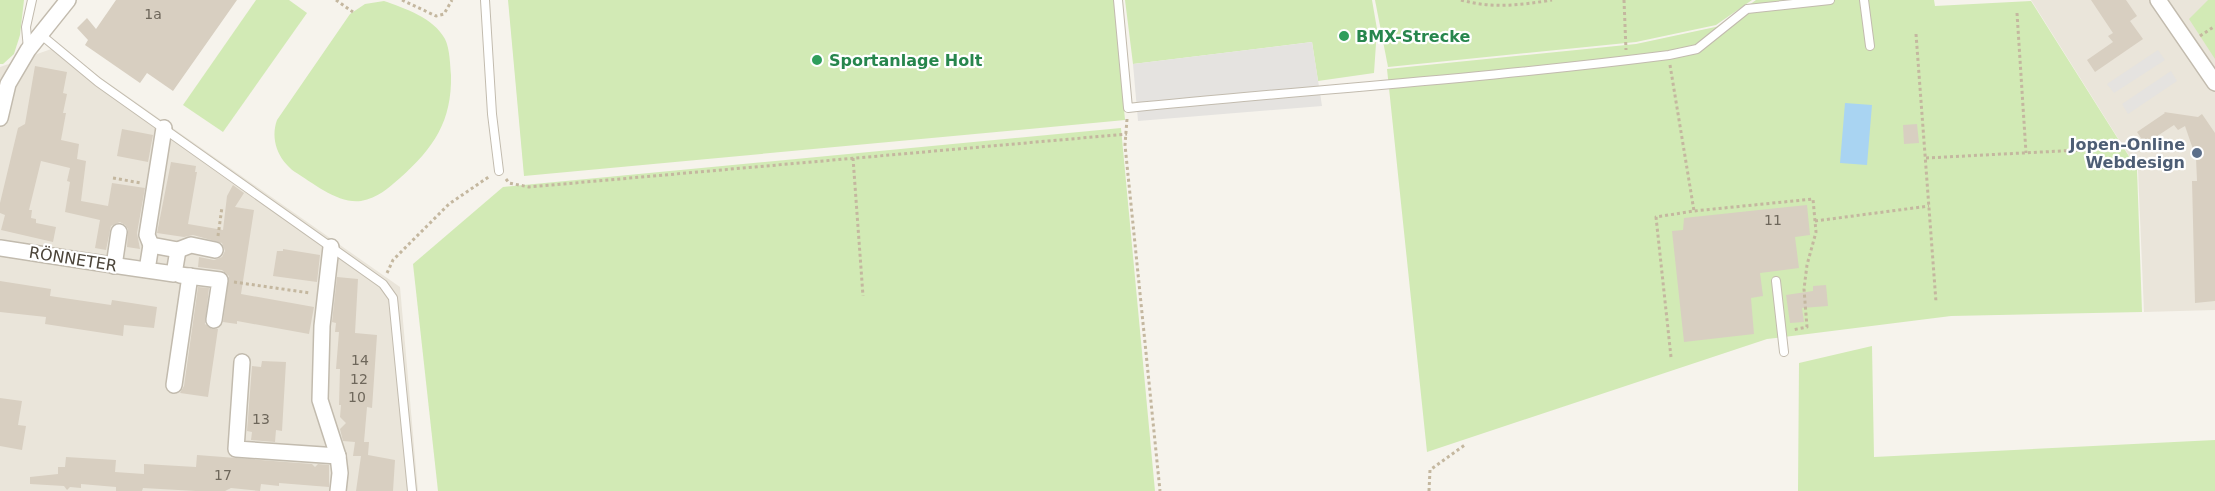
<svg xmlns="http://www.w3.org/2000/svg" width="2215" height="491" font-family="'DejaVu Sans',sans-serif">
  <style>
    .residential { fill: #eae5da }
    .green { fill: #d2eab5 }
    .parking { fill: #e5e3e0 }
    .water { fill: #a9d4f2 }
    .building { fill: #d8cfc1 }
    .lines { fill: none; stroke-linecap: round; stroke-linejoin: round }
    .service-casing { stroke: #c2bbae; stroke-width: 10 }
    .minor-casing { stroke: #c2bbae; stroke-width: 18 }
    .path { stroke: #c4b79f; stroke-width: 3; stroke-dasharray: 3 3; stroke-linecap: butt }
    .service { stroke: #fff; stroke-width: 8 }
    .minor { stroke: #fff; stroke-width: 15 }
    .leisure-dot { fill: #2e9e5b; stroke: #fff; stroke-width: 2 }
    .service-dot { fill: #5c6f8a; stroke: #fff; stroke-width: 2 }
    .labels { text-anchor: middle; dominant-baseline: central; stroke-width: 4.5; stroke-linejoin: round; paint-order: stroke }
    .number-label { font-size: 14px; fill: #6e675b }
    .leisure-label { font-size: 16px; font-weight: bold; fill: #27864d; stroke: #fff; text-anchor: start }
    .service-label { font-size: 16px; font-weight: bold; fill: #4e5e75; stroke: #fff; text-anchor: end }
    .street-label { font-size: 16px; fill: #4b4439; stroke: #fff }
  </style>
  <rect width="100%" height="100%" fill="#f6f3ec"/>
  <!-- residential -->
  <g class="residential">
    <polygon points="2031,0 2215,0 2215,310 2144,312 2138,170"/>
    <polygon points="57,47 400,287 418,491 0,491 0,67"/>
  </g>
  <!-- green -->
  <g class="green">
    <polygon points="0,0 24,0 20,35 14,54 3,64 0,64"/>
    <polygon points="256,0 289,0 307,13 223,132 183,105"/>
    <polygon points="508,0 1114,0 1125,120 524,176"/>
    <polygon points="1125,0 1372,0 1377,29 1374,73 1318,81 1312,42 1133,64"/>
    <polygon points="1375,0 1752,0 1716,25 1636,42 1388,67"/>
    <polygon points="1756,0 1934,0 1935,6 2031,1 2137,169 2142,312 1951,316 1767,339 1427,452 1387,69 1636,44 1720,26"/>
    <polygon points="2208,0 2215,0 2215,59 2189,19"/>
    <path d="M 384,1 C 404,8 434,18 445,39 C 450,49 450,65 451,75 C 452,121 434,148 400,178 C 388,188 378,198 361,201 C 338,204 313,183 295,172 C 278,160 270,139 277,120 L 350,14 L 365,4 Z"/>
    <polygon points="1121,128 1155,491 438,491 413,264 503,187"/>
    <polygon points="1872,346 1874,457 2215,440 2215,491 1798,491 1799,363"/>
  </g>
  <!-- parking -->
  <g class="parking">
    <polygon points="1312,42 1322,106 1138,121 1133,64"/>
    <polygon points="2158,50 2165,60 2114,93 2107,84"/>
    <polygon points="2171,71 2177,81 2128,114 2122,104"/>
  </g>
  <!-- water -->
  <polygon class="water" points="1845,103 1872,105 1867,165 1840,163"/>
  <!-- building -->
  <g class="building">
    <polygon points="116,0 237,0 173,91 147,73 140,83 85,45 88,40 77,28 87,18 96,29"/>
    <polygon points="2091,0 2126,0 2137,16 2130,21 2143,39 2095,72 2087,60 2113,42 2108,36 2113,33"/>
    <polygon points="35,66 67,72 63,93 67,94 63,113 66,113 61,140 79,144 77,159 86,161 81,201 108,206 112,183 145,188 137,233 140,249 127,247 128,229 125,225 120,222 111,226 106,250 95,248 100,220 65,212 70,182 67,181 70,168 41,161 29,210 32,210 31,218 36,219 36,223 56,227 53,242 1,230 5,215 0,213 0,203 18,128 25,124"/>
    <polygon points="2164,112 2198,117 2202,114 2215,133 2215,301 2195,303 2192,181 2197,181 2196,158 2185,126 2178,130 2174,125 2145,144 2137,132 2165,113"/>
    <polygon points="1917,124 1919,143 1904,144 1903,125"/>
    <polygon points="122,129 153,135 148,162 117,156"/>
    <polygon points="171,162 196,166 195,172 197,172 188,224 223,230 227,196 233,185 244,193 235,207 254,210 241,294 314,307 309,334 237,321 237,324 223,322 229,276 222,270 198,267 199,257 214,260 222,257 225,251 222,243 193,235 184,237 157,233"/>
    <polygon points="1807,205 1810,235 1795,237 1799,268 1760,273 1763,296 1751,298 1754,334 1684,342 1672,231 1683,230 1684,218"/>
    <polygon points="283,249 320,255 317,282 273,276 277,251 283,251"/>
    <polygon points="337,277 358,279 355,333 377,335 372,408 367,407 364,442 369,442 368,455 395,460 393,491 356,491 361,456 353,456 355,442 343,441 340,429 346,423 340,417 341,405 339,405 340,369 336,369 339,332 335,332 336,323 332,322"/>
    <polygon points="0,281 51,289 50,296 111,305 112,300 157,307 154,328 124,325 123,336 45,324 46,317 0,312"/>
    <polygon points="1826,285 1828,306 1802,308 1804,322 1790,323 1786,295 1813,291 1813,286"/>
    <polygon points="198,287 209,288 205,324 212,329 218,329 208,397 180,393 184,386"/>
    <polygon points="262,361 286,362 282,431 276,430 275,442 251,440 252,432 247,431 252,366 261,367"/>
    <polygon points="0,398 22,401 18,425 26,426 22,450 0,446"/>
    <polygon points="197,455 312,464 315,467 318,464 329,465 329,487 279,483 279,486 261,484 260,491 231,488 225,491 196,491 143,488 142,491 116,491 116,487 81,484 81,488 70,487 67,490 64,486 30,484 30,477 58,474 58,467 65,467 66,457 116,460 115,472 144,474 144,464 196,467"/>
  </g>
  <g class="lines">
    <!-- service casing -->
    <g class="service-casing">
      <g id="service">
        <polyline points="485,0 492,114 499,171"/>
        <path d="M 1118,0 L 1128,108 C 1308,90 1489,78 1669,55 L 1697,49 L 1747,9 L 1830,0"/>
        <polyline points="1864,0 1870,46"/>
        <polyline points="40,34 98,82 383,284 393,298 412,491"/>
        <polyline points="28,49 26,27 32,0"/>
        <polyline points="1776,281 1784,352"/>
      </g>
    </g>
    <!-- minor casing -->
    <g class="minor-casing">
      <g id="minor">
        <polyline points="2158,0 2215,83"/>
        <polyline points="0,118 8,84 28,50 68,0"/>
        <polyline points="151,245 147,235 164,128"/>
        <polyline points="331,247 322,326 320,400 338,456 340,473 338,491"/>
        <path d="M 0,248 C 58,257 116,266 174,274 L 178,250 L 151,245 L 147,270"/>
        <polyline points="178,250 191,245 215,250"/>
        <polyline points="114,266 119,232"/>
        <polyline points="180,275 220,280 214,320"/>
        <polyline points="242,362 236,449 338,456"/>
        <polyline points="174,385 190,276"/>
      </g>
    </g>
    <!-- path -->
    <g class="path">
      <polyline points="336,0 353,12"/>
      <polyline points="402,0 436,16 444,14 452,0"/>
      <path d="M 1461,0 C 1494,9 1520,5 1552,0"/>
      <polyline points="1624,0 1626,50"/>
      <polyline points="2017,13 2026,153"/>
      <polyline points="1916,34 1936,302"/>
      <polyline points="2200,36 2215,26"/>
      <polyline points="1670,65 1694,211"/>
      <polyline points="1127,119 1125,145 1160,491"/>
      <polyline points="853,158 863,296"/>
      <polyline points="1926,158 2119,148"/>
      <polyline points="113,178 141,183"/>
      <polyline points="506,179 509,183 529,187 1127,134"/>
      <polyline points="1815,221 1929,206"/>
      <polyline points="218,236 222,207"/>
      <polyline points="387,273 393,260 449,204 490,176"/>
      <polyline points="234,282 310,293"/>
      <polyline points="1671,357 1656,217 1694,211 1813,199 1816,232 1807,265 1804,289 1807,327 1792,330"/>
      <polyline points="1429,491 1430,470 1466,444"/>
    </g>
    <!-- service -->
    <use href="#service" class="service"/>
    <!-- minor -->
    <use href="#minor" class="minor"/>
  </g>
  <!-- markers -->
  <g class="leisure-dot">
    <circle cx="1344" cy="36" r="6"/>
    <circle cx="817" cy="60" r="6"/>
  </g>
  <circle class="service-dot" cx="2197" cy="153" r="6"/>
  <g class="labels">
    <!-- number labels -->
    <g class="number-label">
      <text x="153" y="14">1a</text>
      <text x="1773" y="220">11</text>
      <text x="360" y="360">14</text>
      <text x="359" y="379">12</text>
      <text x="357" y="397">10</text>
      <text x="261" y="419">13</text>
      <text x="223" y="475">17</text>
    </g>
    <!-- leisure labels -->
    <g class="leisure-label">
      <text x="1356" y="36">BMX-Strecke</text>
      <text x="829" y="60">Sportanlage Holt</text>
    </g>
    <!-- service labels -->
    <g class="service-label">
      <text x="2185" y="144">Jopen-Online<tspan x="2185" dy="18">Webdesign</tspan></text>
    </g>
    <!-- street labels -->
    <g class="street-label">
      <text transform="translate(73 259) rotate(9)">RÖNNETER</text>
    </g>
  </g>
</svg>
